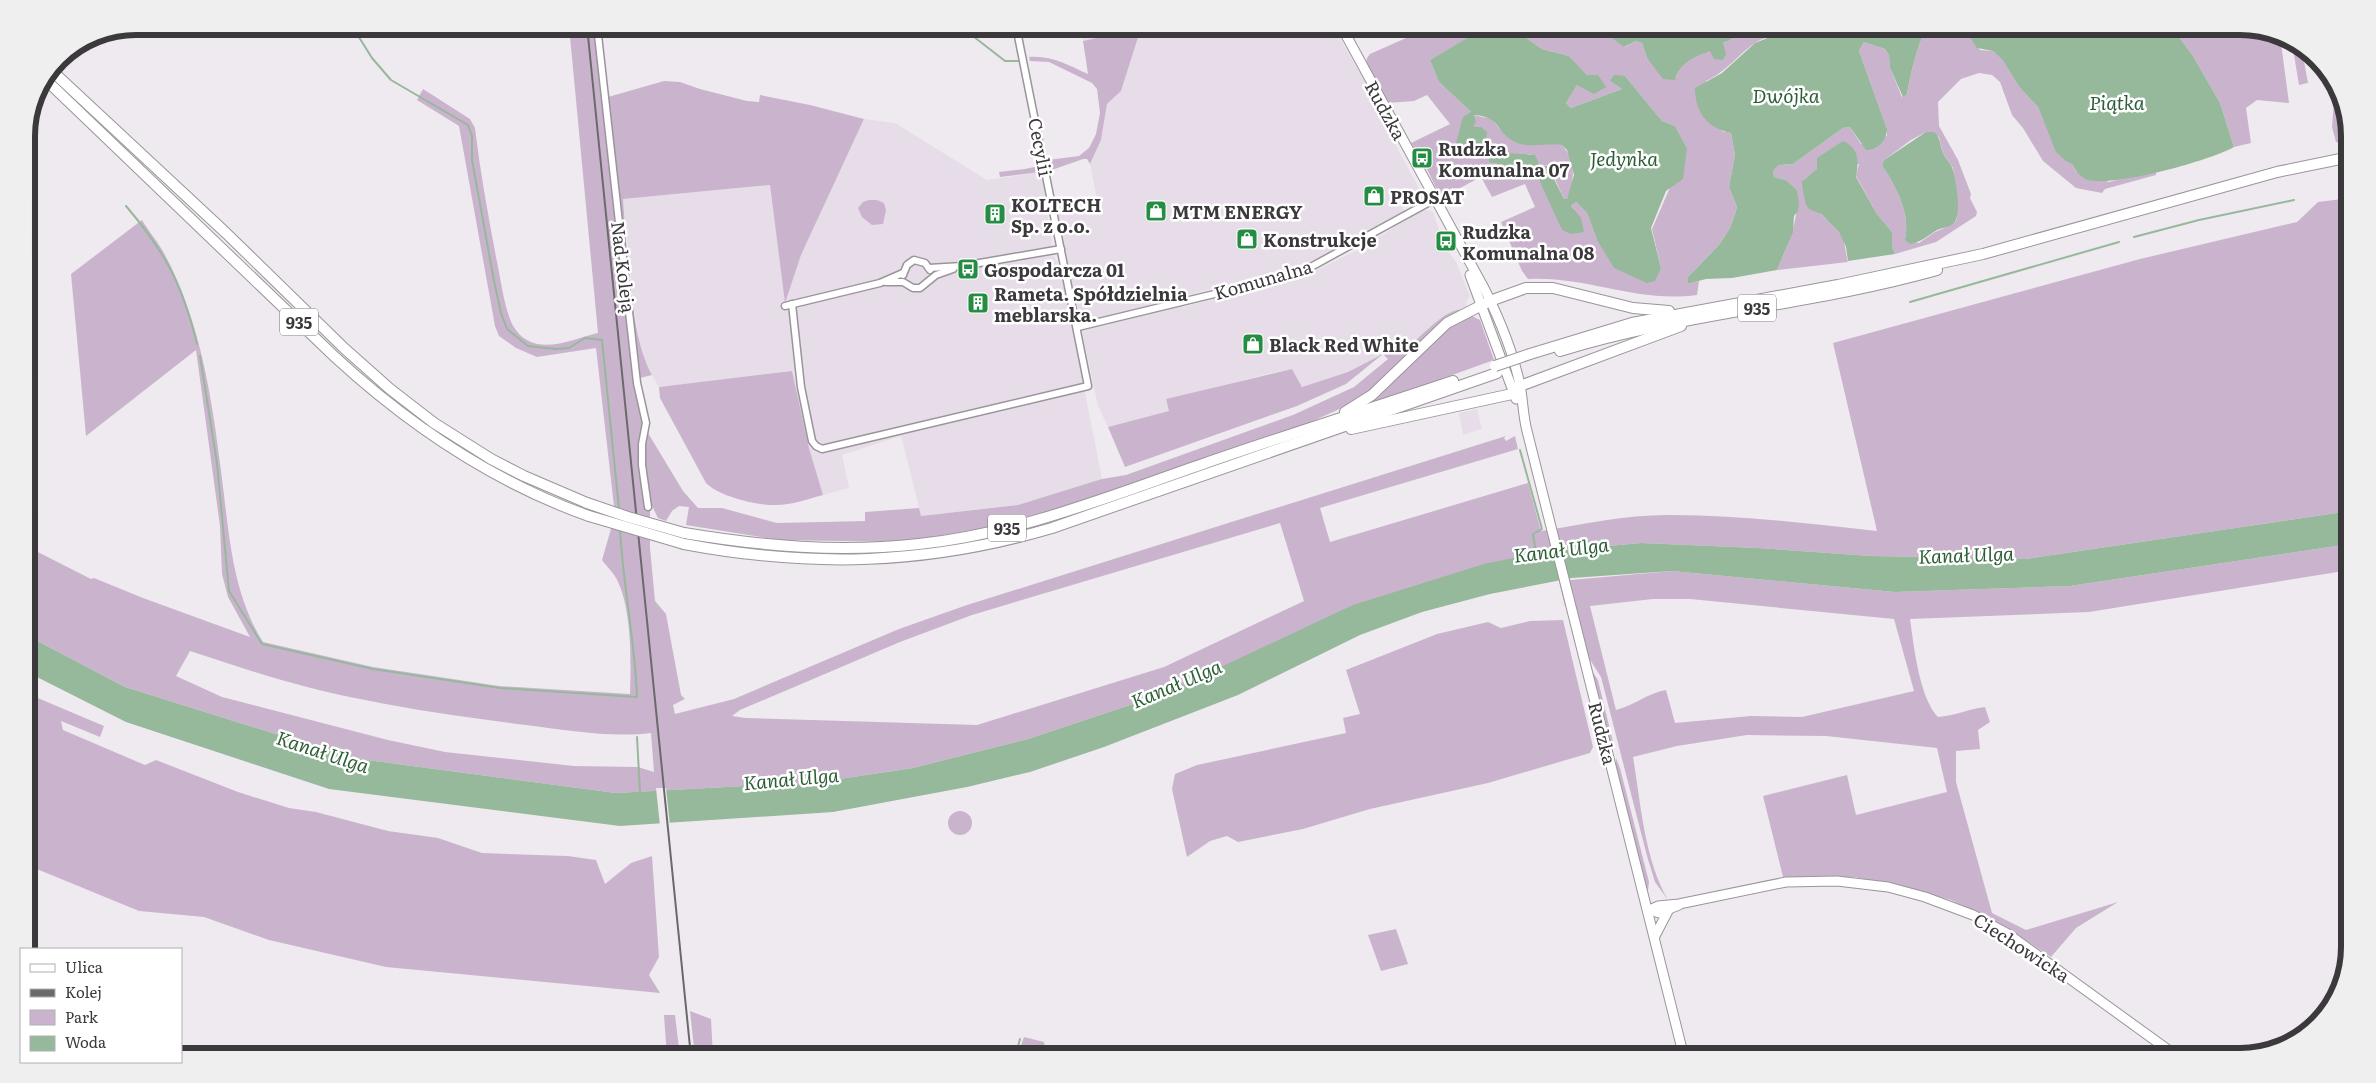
<svg xmlns="http://www.w3.org/2000/svg" width="2376" height="1083" font-family="Literata,serif">
  <style>
    .built { fill: #e6dde8 }
    .green { fill: #cab4cd; fill-rule: evenodd }
    .water { fill: #96b89b }
    .pier { fill: #efeaf0 }
    .lines { fill: none; stroke-linecap: round; stroke-linejoin: round }
    .stream { stroke: #96b89b; stroke-width: 2 }
    .street-casing { stroke: #9a959a; stroke-width: 9 }
    .secondary-casing { stroke: #9a959a; stroke-width: 11 }
    .primary-casing { stroke: #9a959a; stroke-width: 12 }
    .street { stroke: #fff; stroke-width: 6 }
    .secondary { stroke: #fff; stroke-width: 9 }
    .primary { stroke: #fff; stroke-width: 10 }
    .rail { stroke: #6c696c; stroke-width: 2 }
    .primary-bridge-casing { stroke: #9a959a; stroke-width: 12; stroke-linecap: butt }
    .primary-bridge { stroke: #fff; stroke-width: 10 }
    .labels { text-anchor: middle; dominant-baseline: central; stroke-width: 5; stroke-linejoin: round; paint-order: stroke }
    .shield { fill: #fff; stroke: #767476; stroke-width: 1 }
    .shield-label { font-size: 16px; font-weight: bold; fill: #3b393b }
    .street-label { font-size: 18px; fill: #3b393b; stroke: #fff }
    .poi-label { font-size: 18px; font-weight: bold; fill: #3b393b; stroke: #fff; text-anchor: start }
    .water-label { font-size: 19px; font-style: italic; fill: #2d5f37; stroke: #fff }
    .rim { fill: none; stroke: #3b393b; stroke-width: 6 }
  </style>
  <rect width="100%" height="100%" fill="#efeaf0"/>
  <!-- built -->
  <g class="built">
    <polygon points="1079,26 1333,26 1389,124 1392,131 1391,136 1423,196 1402,208 1405,212 1329,254 1306,263 1181,297 1183,307 1309,274 1359,249 1424,209 1433,212 1445,247 1456,262 1470,296 1466,303 1467,306 1437,321 1415,341 1410,340 1348,372 1302,387 1292,369 1263,375 1166,400 1170,411 1108,427 1098,406 1057,214 1098,204 1090,164 1101,140 1107,104 1121,91 1141,28 1083,41"/>
    <polygon points="864,119 895,123 987,180 1041,172 1054,256 1061,270 1102,479 1064,492 1018,505 921,516 901,436 842,455 849,488 823,495 809,448 792,371 659,387 643,360 634,310 623,199 770,185 785,301 801,255"/>
    <polygon points="1477,409 1482,429 1463,435 1459,413"/>
  </g>
  <!-- green -->
  <g class="green">
    <path d="M 569,26 L 596,26 L 608,97 L 664,81 L 680,82 L 700,89 L 747,101 L 759,102 L 760,95 L 810,105 L 864,119 L 801,255 L 785,303 L 770,185 L 623,199 C 627,246 630,337 652,375 L 640,378 L 645,442 L 648,433 L 683,491 L 698,508 L 722,508 L 777,523 L 865,521 L 865,512 L 919,508 L 921,516 L 1018,505 L 1102,479 L 1126,475 L 1293,415 L 1354,387 L 1388,359 L 1383,354 L 1346,384 L 1297,406 L 1125,467 L 1108,427 L 1169,411 L 1166,399 L 1292,369 L 1302,387 L 1348,372 L 1410,340 L 1415,341 C 1425,332 1449,307 1462,310 L 1364,398 L 1304,425 L 1019,522 L 902,542 L 779,540 L 686,525 L 689,507 L 679,506 L 672,511 L 666,521 L 658,518 L 650,502 L 650,548 L 655,601 L 666,614 L 681,695 L 685,699 L 673,705 L 675,714 L 734,699 L 899,629 L 967,605 L 1506,436 L 1504,438 L 1506,441 L 1515,436 L 1518,449 L 1320,508 L 1330,542 L 1528,483 L 1541,531 C 1585,524 1629,514 1673,515 C 1741,515 1810,524 1877,531 L 1833,343 L 2140,259 L 2297,222 L 2318,202 L 2350,198 L 2350,511 L 2026,559 L 1871,556 L 1758,548 L 1641,543 L 1544,552 L 1228,665 L 1163,694 L 1028,739 L 913,768 L 820,782 L 616,793 L 352,758 L 125,687 L 26,635 L 26,546 L 91,579 L 94,578 L 143,598 L 250,637 L 228,597 L 222,574 L 220,526 L 196,350 L 86,436 L 71,274 L 142,220 C 149,232 159,243 165,255 C 200,320 212,398 221,471 C 229,530 231,591 263,642 L 373,667 L 499,686 L 630,694 C 631,661 632,612 618,582 C 615,574 607,567 602,560 L 615,515 L 596,348 L 537,357 L 516,348 L 499,336 L 495,326 L 459,126 L 417,100 L 423,89 L 470,119 L 475,128 C 480,171 488,214 496,257 C 501,279 503,303 512,324 C 516,331 521,337 527,340 C 548,352 576,338 598,333 ZM 1280,523 L 1304,601 L 1164,667 L 977,725 L 746,718 L 732,716 L 740,710 L 900,642 L 972,615 ZM 190,651 C 247,670 305,689 365,700 C 418,711 472,718 526,725 C 566,730 611,738 651,733 L 654,772 L 638,767 L 574,766 L 445,752 L 388,740 L 222,697 L 176,676 Z"/>
    <polygon points="777,26 895,26 777,32"/>
    <path d="M 1433,26 L 1473,26 L 1475,34 L 1430,60 L 1439,82 L 1472,113 L 1461,150 L 1473,156 L 1481,127 L 1473,126 L 1473,115 L 1492,119 L 1499,128 L 1562,145 C 1576,160 1575,181 1567,199 L 1564,199 L 1549,166 L 1539,164 L 1530,154 L 1523,156 L 1507,153 L 1489,156 L 1535,171 L 1541,184 L 1575,210 L 1571,206 L 1576,202 L 1587,213 L 1597,240 L 1661,268 L 1652,229 L 1687,148 L 1675,126 L 1662,121 L 1625,76 L 1610,81 L 1622,89 L 1571,108 L 1566,103 L 1577,85 L 1587,75 L 1569,56 L 1542,49 L 1509,26 L 1596,26 L 1625,47 L 1636,41 L 1642,43 L 1647,58 L 1662,75 L 1675,79 L 1681,66 L 1693,57 L 1760,26 L 1799,26 L 1797,32 C 1783,34 1767,35 1755,43 C 1737,55 1729,70 1706,81 L 1722,131 L 1731,133 L 1735,155 L 1729,187 L 1737,207 L 1735,214 L 1730,228 L 1719,245 L 1688,277 L 1687,284 L 1699,281 L 1697,295 C 1634,303 1588,276 1528,279 L 1522,271 L 1501,222 L 1535,207 L 1525,184 L 1492,197 L 1481,177 L 1441,198 L 1424,163 L 1411,143 L 1450,124 L 1427,95 L 1414,101 L 1387,103 L 1366,63 L 1367,58 L 1370,54 Z"/>
    <path d="M 1931,26 L 1963,26 L 1980,50 L 1993,51 L 2004,60 L 2020,88 L 2038,107 L 2051,138 L 2072,164 L 2076,171 L 2109,182 L 2156,171 L 2156,175 L 2105,189 L 2102,193 L 2076,188 L 2043,161 L 2023,128 L 2012,115 L 2000,82 L 1992,75 L 1979,73 L 1961,79 L 1938,102 L 1939,126 L 1958,160 L 1971,194 L 1970,198 L 1977,212 L 1976,216 L 1936,242 L 1895,254 L 1892,247 L 1892,232 L 1877,214 L 1856,176 L 1859,164 L 1817,169 C 1812,175 1805,177 1801,183 C 1806,206 1825,216 1839,232 C 1846,241 1845,252 1848,262 L 1777,270 C 1789,242 1799,221 1797,190 L 1786,180 L 1774,177 L 1773,171 L 1779,165 L 1793,164 L 1843,128 L 1850,127 L 1861,144 L 1887,136 L 1887,129 L 1859,51 L 1864,42 L 1885,49 L 1889,55 L 1890,68 L 1902,97 L 1907,94 C 1910,79 1918,34 1931,26 ZM 1926,132 L 1939,137 L 1943,153 L 1953,168 L 1956,187 L 1957,216 L 1956,221 L 1951,225 L 1935,232 L 1919,243 L 1905,240 C 1911,213 1896,187 1882,165 L 1884,160 L 1911,140 Z"/>
    <polygon points="2146,26 2240,26 2278,34 2281,43 2289,103 2257,100 2246,108 2251,143 2234,147 2220,103 2193,56 2176,33 2162,27 2146,28"/>
    <path d="M 1141,28 L 1121,91 L 1107,104 L 1101,140 L 1090,164 L 1087,159 L 1083,159 L 1049,171 L 1000,177 L 999,172 L 1025,169 L 1039,166 L 1048,160 L 1079,156 L 1089,148 L 1096,134 L 1100,113 L 1097,89 L 1092,83 L 1049,62 L 1030,61 L 1029,57 C 1051,55 1068,65 1088,74 L 1083,41 Z"/>
    <polygon points="2292,43 2302,51 2308,83 2299,85"/>
    <polygon points="2335,88 2350,129 2350,146 2336,142 2332,127"/>
    <polygon points="869,200 877,200 884,203 886,210 883,224 872,225 862,217 858,208 863,202"/>
    <polygon points="1470,315 1480,320 1494,360 1355,410 1448,327"/>
    <path d="M 792,371 L 809,448 L 823,495 C 808,499 792,505 776,505 C 758,506 718,496 706,483 L 660,398 L 659,387 Z"/>
    <path d="M 2350,544 L 2350,570 L 2089,612 L 1910,619 C 1914,646 1919,697 1938,717 C 1954,716 1968,709 1985,707 L 1990,722 L 1978,730 L 1980,749 L 1956,751 L 1956,782 L 1992,913 L 2026,930 L 2118,902 L 2076,928 L 2051,957 L 2007,928 L 1951,900 L 1896,885 L 1854,877 L 1783,877 L 1763,796 L 1847,775 L 1856,815 L 1947,792 L 1937,748 L 1826,736 L 1747,735 L 1677,746 L 1633,757 C 1641,804 1644,858 1668,900 L 1655,882 L 1647,856 L 1601,677 L 1587,655 L 1575,606 L 1565,606 L 1559,581 L 1672,571 L 1895,592 L 2070,586 ZM 1653,599 L 1690,599 L 1894,619 L 1914,691 L 1802,717 L 1751,716 L 1675,723 L 1666,690 C 1648,693 1635,705 1616,710 L 1590,606 Z"/>
    <polygon points="1563,620 1593,747 1590,753 1488,783 1370,809 1303,829 1238,842 1227,836 1210,841 1187,857 1172,789 1175,774 1197,765 1346,733 1343,718 1360,714 1346,670 1437,634 1488,622 1501,628 1530,621"/>
    <polygon points="1592,671 1598,680 1614,746 1609,748 1591,675"/>
    <polygon points="26,693 104,726 100,737 61,721 63,730 145,765 156,760 238,792 289,808 316,812 388,831 438,838 482,853 568,856 596,860 605,884 631,863 652,856 659,957 649,975 660,993 386,967 269,940 204,917 139,911 27,865"/>
    <polygon points="1616,758 1620,768 1649,882 1648,891 1645,886 1616,771"/>
    <circle cx="960" cy="823" r="12"/>
    <polygon points="1396,929 1408,964 1381,971 1368,935"/>
    <polygon points="690,1011 711,1019 713,1057 695,1057"/>
    <polygon points="664,1015 675,1015 680,1057 667,1057"/>
    <polygon points="1024,1037 1044,1042 1047,1057 1017,1057"/>
  </g>
  <!-- water -->
  <g class="water">
    <path d="M 1473,26 L 1509,26 L 1542,49 L 1569,56 L 1587,75 L 1598,75 L 1606,87 L 1594,94 L 1577,85 L 1566,103 L 1571,108 L 1622,89 L 1610,81 L 1614,75 L 1625,76 L 1662,121 L 1675,126 L 1687,148 L 1683,179 L 1666,191 L 1651,228 L 1661,268 L 1655,281 L 1647,283 L 1614,268 L 1597,240 L 1587,213 L 1576,202 L 1571,206 L 1581,218 L 1584,232 L 1571,234 L 1562,230 L 1535,171 L 1489,162 L 1489,156 L 1507,153 L 1535,155 L 1539,164 L 1554,168 L 1555,181 L 1564,199 L 1567,199 L 1574,175 L 1567,150 L 1562,145 C 1547,142 1529,149 1515,142 C 1495,132 1502,117 1474,115 L 1476,122 L 1473,126 L 1481,127 L 1487,132 L 1486,143 L 1473,156 L 1461,150 L 1456,143 L 1463,117 L 1471,112 L 1439,82 L 1430,60 L 1474,34 Z"/>
    <path d="M 1596,26 L 1760,26 L 1723,43 L 1726,54 L 1723,60 L 1714,59 L 1710,51 C 1694,57 1680,62 1675,80 L 1663,79 L 1647,58 L 1642,43 L 1636,41 L 1624,47 Z"/>
    <path d="M 1799,26 L 1931,26 C 1918,34 1910,79 1907,94 L 1903,97 L 1890,68 L 1889,55 L 1885,49 L 1864,42 L 1859,51 L 1887,129 C 1887,140 1878,150 1866,150 L 1850,127 L 1843,128 L 1793,164 L 1779,165 L 1773,171 L 1774,177 L 1786,180 L 1797,190 L 1799,203 L 1798,211 L 1794,216 L 1793,232 L 1777,270 L 1732,278 L 1706,279 L 1687,284 L 1688,277 L 1719,245 L 1730,228 L 1735,214 L 1737,207 L 1729,187 L 1735,155 L 1731,133 C 1707,128 1695,112 1695,88 L 1722,73 L 1755,43 L 1770,37 L 1797,32 Z"/>
    <path d="M 1963,26 L 2162,27 L 2176,33 L 2193,56 L 2220,103 L 2234,147 C 2209,161 2114,187 2088,180 C 2080,177 2076,171 2072,164 L 2066,161 L 2056,152 L 2038,107 L 2020,88 L 2003,60 L 1993,51 L 1977,48 Z"/>
    <path d="M 1926,132 L 1934,132 C 1941,138 1940,145 1943,153 C 1946,159 1951,163 1953,170 C 1956,180 1962,215 1954,223 C 1949,228 1944,227 1937,230 C 1927,236 1922,242 1910,244 L 1905,240 C 1911,213 1896,187 1882,165 L 1884,160 Z"/>
    <path d="M 1843,141 C 1859,148 1859,161 1856,177 L 1877,214 L 1892,232 L 1892,247 L 1895,254 L 1848,261 L 1846,247 L 1839,232 L 1821,214 L 1809,209 L 1806,205 L 1801,182 L 1817,169 L 1817,158 Z"/>
    <polygon points="2350,511 2350,544 2070,586 1895,592 1672,571 1572,578 1490,594 1422,612 1360,635 1238,695 1104,747 1030,772 967,787 833,812 620,826 329,789 126,722 27,672 26,635 125,687 352,758 616,793 820,782 913,768 1028,739 1163,694 1353,605 1484,564 1544,552 1641,543 1758,548 1871,556 2026,559"/>
  </g>
  <!-- pier -->
  <polygon class="pier" points="656,788 666,788 670,826 660,826"/>
  <g class="lines">
    <!-- stream -->
    <g class="stream">
      <polyline points="352,26 372,58 391,80 468,125 472,136 472,160 494,281 501,313 507,329 528,346 555,349 569,348 585,338 602,340 619,509"/>
      <polyline points="960,26 1005,61 1020,61"/>
      <path d="M 126,206 C 166,253 182,284 197,344"/>
      <polyline points="2134,237 2199,220 2294,200"/>
      <polyline points="1910,302 2119,242"/>
      <path d="M 200,356 L 217,463 L 229,591 L 262,644 L 373,669 L 500,688 L 637,697 C 635,641 623,586 620,529"/>
      <polyline points="1520,450 1542,529 1533,534 1536,554"/>
      <polyline points="637,737 640,792"/>
      <polyline points="1015,1057 1020,1039"/>
    </g>
    <!-- street casing -->
    <g class="street-casing">
      <g id="street">
        <polyline points="597,26 637,383 646,423 642,444 642,465 648,507"/>
        <polyline points="929,268 962,266 1061,249"/>
        <polyline points="903,275 907,265 914,260 925,263 930,270"/>
        <polyline points="886,282 903,282 913,288 920,288 936,275 953,269"/>
        <polyline points="792,304 801,387 812,441 816,446 822,449 1088,386 1016,26"/>
        <polyline points="785,306 880,283 903,273"/>
        <polyline points="1078,327 1264,282 1309,268 1435,199"/>
      </g>
    </g>
    <!-- secondary casing -->
    <g class="secondary-casing">
      <g id="secondary">
        <path d="M 1341,26 L 1485,290 C 1500,320 1513,352 1520,385 C 1523,400 1523,416 1527,431 L 1684,1057"/>
        <polyline points="1470,275 1516,399"/>
        <polyline points="1649,910 1658,906 1679,904 1786,882 1837,881 1888,887 1925,897 1973,915 2008,934 2178,1057"/>
        <polyline points="1649,910 1659,913 1679,905"/>
        <polyline points="1655,936 1668,911"/>
      </g>
    </g>
    <!-- primary casing -->
    <g class="primary-casing">
      <g id="primary">
        <polyline points="51,70 226,233 345,349 390,389 434,423 491,459 524,476 587,503"/>
        <path d="M 45,79 L 335,357 C 410,426 493,482 589,516"/>
        <path d="M 1560,351 C 1683,313 1813,305 1937,270"/>
        <polyline points="1530,354 1632,323 1838,285 1983,254 2277,172 2350,157"/>
        <polyline points="1345,412 1372,395 1447,323 1490,301 1526,288 1553,288 1633,308 1669,311"/>
        <polyline points="1351,429 1512,394 1520,386 1681,326"/>
        <path d="M 684,533 C 762,546 839,553 919,544 C 1017,534 1110,496 1203,464 C 1286,435 1370,409 1453,381"/>
        <path d="M 684,544 C 812,568 926,565 1052,528 L 1497,373"/>
      </g>
    </g>
    <!-- street -->
    <use href="#street" class="street"/>
    <!-- secondary -->
    <use href="#secondary" class="secondary"/>
    <!-- primary -->
    <use href="#primary" class="primary"/>
    <!-- rail -->
    <polyline class="rail" points="587,26 691,1057"/>
    <!-- primary-bridge casing -->
    <g class="primary-bridge-casing">
      <g id="primary-bridge">
        <polyline points="1495,366 1530,354"/>
        <polyline points="587,503 628,517 684,533"/>
        <polyline points="589,516 684,544"/>
      </g>
    </g>
    <!-- primary-bridge -->
    <use href="#primary-bridge" class="primary-bridge"/>
  </g>
  <!-- icons -->
  <defs>
    <g id="bus-square" transform="scale(1.125)"><rect x="-9" y="-9" width="18" height="18" rx="4" fill="#258d43" stroke="#fff"/><path d="M-5-6H5V4H4V6H2V4H-2V6H-4V4H-5ZM-3.5-4V0h7V-4ZM-3.5 1.2v1.5H-2V1.2ZM2 1.2v1.5H3.5V1.2Z" fill="#fff"/></g>
    <g id="shop-square" transform="scale(1.125)"><rect x="-9" y="-9" width="18" height="18" rx="4" fill="#258d43" stroke="#fff"/><path d="M-5-2.5h2.3a2.7 3.5 0 0 1 5.4 0H5L5.5 6h-11ZM-1.5-2.5h3a1.5 2.3 0 0 0-3 0Z" fill="#fff"/></g>
    <g id="building-square" transform="scale(1.125)"><rect x="-9" y="-9" width="18" height="18" rx="4" fill="#258d43" stroke="#fff"/><path d="M-4-6H4V6H1V3H-1V6H-4ZM-2.5-4.3h1.7v1.8h-1.7ZM.8-4.3h1.7v1.8H.8ZM-2.5-1h1.7V.8h-1.7ZM.8-1h1.7V.8H.8Z" fill="#fff"/></g>
  </defs>
  <g fill-rule="evenodd">
    <use href="#bus-square" x="1422" y="158"/>
    <use href="#shop-square" x="1374" y="196"/>
    <use href="#shop-square" x="1156" y="211"/>
    <use href="#building-square" x="995" y="214"/>
    <use href="#shop-square" x="1247" y="239"/>
    <use href="#bus-square" x="1446" y="241"/>
    <use href="#bus-square" x="968" y="269"/>
    <use href="#building-square" x="978" y="303"/>
    <use href="#shop-square" x="1253" y="344"/>
  </g>
  <g class="labels">
    <!-- shield labels -->
    <g class="shield">
      <rect x="1738" y="294.5" width="38" height="27" rx="4"/>
      <rect x="280" y="308.5" width="38" height="27" rx="4"/>
      <rect x="988" y="514.5" width="38" height="27" rx="4"/>
    </g>
    <g class="shield-label">
      <text x="1757" y="308">935</text>
      <text x="299" y="322">935</text>
      <text x="1007" y="528">935</text>
    </g>
    <!-- street labels -->
    <g class="street-label">
      <text transform="translate(1386 110) rotate(61)">Rudzka</text>
      <text transform="translate(1041 147) rotate(79)">Cecylii</text>
      <text transform="translate(624 267) rotate(83)">Nad Koleją</text>
      <text transform="translate(1263 279) rotate(-16)">Komunalna</text>
      <text transform="translate(1603 733) rotate(76)">Rudzka</text>
      <text transform="translate(2022 947) rotate(33)">Ciechowicka</text>
    </g>
    <!-- poi labels -->
    <g class="poi-label">
      <text x="1438" y="148">Rudzka<tspan x="1438" dy="21">Komunalna 07</tspan></text>
      <text x="1390" y="196">PROSAT</text>
      <text x="1011" y="204">KOLTECH<tspan x="1011" dy="21">Sp. z o.o.</tspan></text>
      <text x="1172" y="211">MTM ENERGY</text>
      <text x="1462" y="231">Rudzka<tspan x="1462" dy="21">Komunalna 08</tspan></text>
      <text x="1263" y="239">Konstrukcje</text>
      <text x="984" y="269">Gospodarcza 01</text>
      <text x="994" y="293">Rameta. Spółdzielnia<tspan x="994" dy="21">meblarska.</tspan></text>
      <text x="1269" y="344">Black Red White</text>
    </g>
    <!-- water labels -->
    <g class="water-label">
      <text x="1786" y="95">Dwójka</text>
      <text x="2117" y="102">Piątka</text>
      <text x="1624" y="158">Jedynka</text>
      <text transform="translate(1561 549) rotate(-7)">Kanał Ulga</text>
      <text transform="translate(1966 554) rotate(-2)">Kanał Ulga</text>
      <text transform="translate(1176 683) rotate(-23)">Kanał Ulga</text>
      <text transform="translate(323 751) rotate(18)">Kanał Ulga</text>
      <text transform="translate(791 778) rotate(-5)">Kanał Ulga</text>
    </g>
  </g>
  <!-- crop -->
  <path d="M0 0H2376V1083H0ZM136 35H2240A101 101 0 0 1 2341 136V947A101 101 0 0 1 2240 1048H136A101 101 0 0 1 35 947V136A101 101 0 0 1 136 35Z" fill="#efefef" fill-rule="evenodd"/>
  <path class="rim" d="M136 35H2240A101 101 0 0 1 2341 136V947A101 101 0 0 1 2240 1048H136A101 101 0 0 1 35 947V136A101 101 0 0 1 136 35Z"/>
  <!-- legend -->
  <rect x="20" y="948" width="162" height="115" fill="#ffffff" stroke="#b1b0b1"/>
  <rect x="30" y="964" width="25" height="8" fill="#ffffff" stroke="#b1b0b1"/>
  <text x="65" y="973" font-size="15" fill="#3b393b">Ulica</text>
  <rect x="30" y="989" width="25" height="8" fill="#6c696c" stroke="#b1b0b1"/>
  <text x="65" y="998" font-size="15" fill="#3b393b">Kolej</text>
  <rect x="30" y="1010" width="25" height="15" fill="#cab4cd" stroke="#b1b0b1"/>
  <text x="65" y="1023" font-size="15" fill="#3b393b">Park</text>
  <rect x="30" y="1036" width="25" height="15" fill="#96b89b" stroke="#b1b0b1"/>
  <text x="65" y="1048" font-size="15" fill="#3b393b">Woda</text>
</svg>
